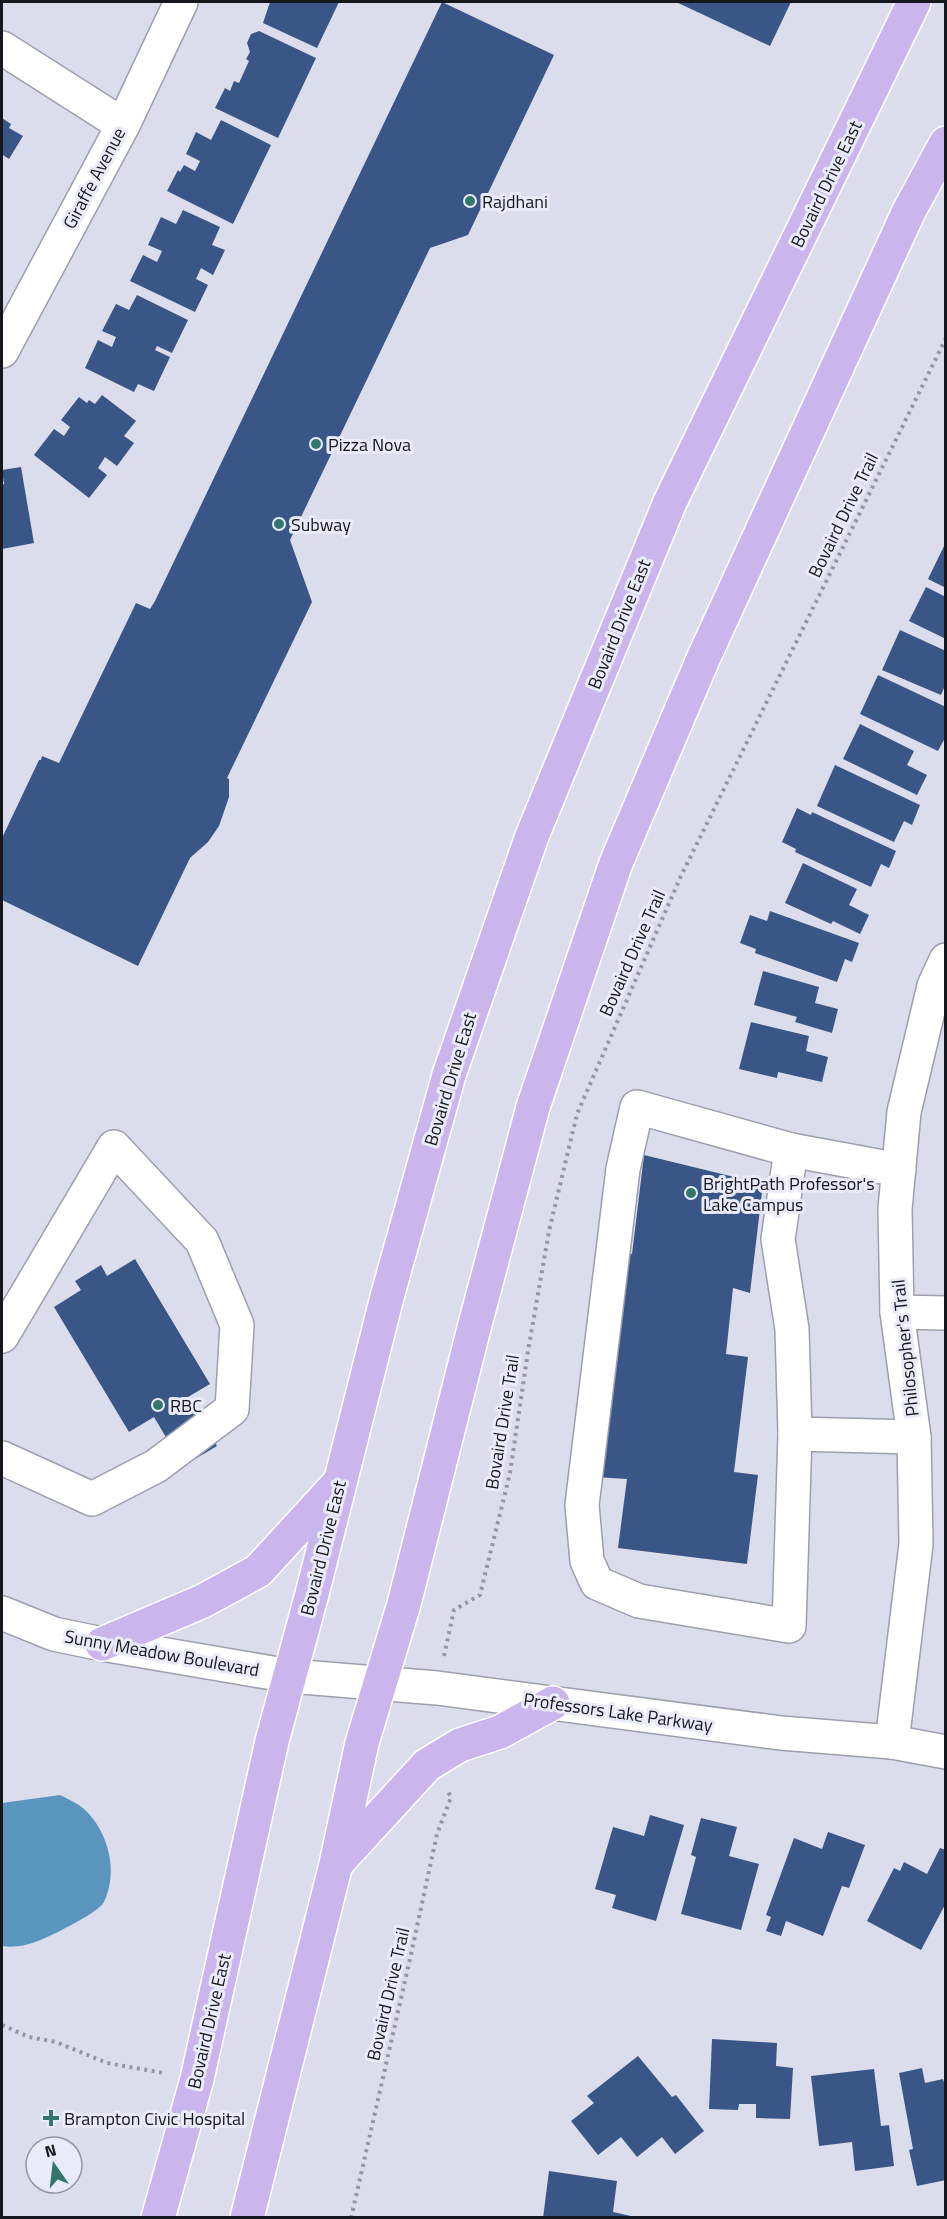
<svg xmlns="http://www.w3.org/2000/svg" width="947" height="2219" font-family="'Titillium Web',sans-serif">
  <style>
    .water { fill: #5a95be }
    .building { fill: #3a5687 }
    .lines { fill: none; stroke-linecap: round; stroke-linejoin: round }
    .minor-casing { stroke: #9d9fad; stroke-width: 36 }
    .major-casing { stroke: #fff; stroke-width: 36 }
    .path { stroke: #9596a1; stroke-width: 4; stroke-dasharray: 3 4.5; stroke-linecap: butt }
    .minor { stroke: #fff; stroke-width: 33 }
    .major { stroke: #cbb5ed; stroke-width: 33 }
    .poi-dot { fill: #33776c; stroke: #e9ebf9; stroke-width: 2 }
    .labels { text-anchor: middle; dominant-baseline: central; stroke-width: 6; stroke-linejoin: round; paint-order: stroke }
    .street-label { font-size: 18px; fill: #16171c; stroke: #e9ebf9 }
    .poi-label { font-size: 18px; fill: #16171c; stroke: #e9ebf9; text-anchor: start }
  </style>
  <rect width="100%" height="100%" fill="#dcddec"/>
  <!-- water -->
  <path class="water" d="M 60,1795 C 68,1799 77,1803 84,1809 C 108,1831 119,1871 104,1902 C 98,1912 69,1926 58,1932 C 39,1941 23,1949 2,1946 L 2,1803 Z"/>
  <!-- building -->
  <g class="building">
    <polygon points="270,2 339,2 317,48 263,23"/>
    <polygon points="442,2 554,55 468,235 430,248 290,540 312,602 227,778 229,779 229,797 219,826 208,842 190,858 138,966 2,900 2,838 39,760 41,760 42,756 59,763 136,603 150,609 155,601"/>
    <polygon points="676,2 791,2 770,46"/>
    <polygon points="259,31 316,58 278,138 215,108 225,88 230,91 234,81 239,83 249,61 246,59 250,52 247,43 251,34"/>
    <polygon points="2,118 11,124 9,128 23,136 9,159 3,155 2,158"/>
    <polygon points="221,120 271,145 233,224 167,191 178,170 180,172 184,165 195,171 200,161 186,154 196,132 211,140"/>
    <polygon points="183,210 220,227 212,245 225,250 213,275 201,268 196,279 208,285 195,312 130,281 143,255 157,262 162,251 148,245 161,217 176,224"/>
    <polygon points="137,295 188,320 172,353 157,346 155,350 170,357 154,391 138,384 134,392 85,368 98,340 112,347 116,337 102,331 116,304 129,310"/>
    <polygon points="102,395 136,421 124,436 134,443 117,466 105,457 98,468 107,475 89,498 34,455 54,429 64,436 70,427 61,420 79,397 87,403 89,400 95,404"/>
    <polygon points="21,467 34,543 2,549 2,485 4,484 2,470"/>
    <polygon points="946,542 946,588 928,579"/>
    <polygon points="926,587 946,597 946,639 909,621"/>
    <polygon points="900,630 946,651 946,683 941,695 882,670"/>
    <polygon points="878,675 946,707 946,736 938,751 860,714"/>
    <polygon points="860,724 914,751 907,765 927,775 917,795 843,759"/>
    <polygon points="835,765 920,805 912,825 904,821 894,842 817,806"/>
    <polygon points="797,808 811,815 812,812 896,851 889,868 881,864 871,887 795,852 796,849 782,842"/>
    <polygon points="803,863 857,889 849,905 869,915 860,934 833,921 831,924 785,903"/>
    <polygon points="770,911 859,943 852,962 845,959 837,982 755,953 756,949 740,943 750,915 767,921"/>
    <polygon points="763,971 819,987 815,1003 838,1009 832,1033 795,1022 797,1017 754,1005"/>
    <polygon points="751,1022 809,1036 806,1051 828,1057 822,1082 778,1072 777,1078 739,1069"/>
    <polygon points="644,1155 763,1184 750,1293 733,1288 726,1354 748,1357 734,1472 758,1475 747,1564 618,1548 627,1479 595,1477 624,1253 632,1254"/>
    <polygon points="135,1259 210,1384 188,1397 217,1446 183,1466 154,1417 129,1432 54,1307 81,1290 75,1281 101,1265 107,1276"/>
    <polygon points="650,1815 684,1825 656,1921 612,1908 616,1895 595,1889 613,1827 644,1836"/>
    <polygon points="701,1818 737,1827 729,1856 759,1864 741,1930 681,1914 696,1857 691,1855"/>
    <polygon points="828,1832 865,1845 849,1888 842,1886 823,1936 786,1921 781,1936 766,1931 771,1917 766,1915 794,1838 822,1849"/>
    <polygon points="940,1848 946,1850 946,1903 921,1950 867,1921 894,1868 900,1871 904,1862 927,1874"/>
    <polygon points="712,2039 777,2043 776,2066 793,2068 790,2119 756,2118 756,2104 739,2104 738,2110 709,2109"/>
    <polygon points="638,2056 672,2097 676,2095 704,2131 675,2154 662,2137 637,2157 621,2137 598,2155 571,2121 594,2103 587,2096"/>
    <polygon points="922,2068 925,2083 943,2079 946,2090 946,2180 917,2186 909,2150 913,2149 899,2073"/>
    <polygon points="874,2069 881,2126 889,2125 894,2166 855,2171 852,2142 819,2146 811,2076"/>
    <polygon points="549,2171 617,2181 613,2212 640,2218 543,2218"/>
  </g>
  <g class="lines">
    <!-- minor casing -->
    <g class="minor-casing">
      <g id="minor">
        <polyline points="2,48 123,125"/>
        <polyline points="2,351 123,125 181,2"/>
        <polygon points="637,1107 791,1150 778,1239 792,1329 795,1434 789,1626 639,1601 597,1583 587,1561 582,1505 623,1169"/>
        <polyline points="791,1150 899,1170"/>
        <polyline points="897,1312 946,1313"/>
        <polyline points="2,1336 114,1147 202,1241 237,1325 232,1409 156,1466 92,1499 2,1458"/>
        <polyline points="795,1434 914,1437"/>
        <polyline points="2,1613 54,1634 102,1644 290,1676 437,1688 781,1733 892,1742 946,1752"/>
        <polyline points="892,1742 916,1544 914,1437 897,1312 895,1209 904,1112 934,986 946,960"/>
      </g>
    </g>
    <!-- major casing -->
    <g class="major-casing">
      <g id="major">
        <polyline points="102,1644 203,1601 258,1571 337,1485"/>
        <polyline points="337,1863 427,1765 460,1745 500,1732 553,1703"/>
        <polyline points="158,2218 197,2079 272,1741 312,1594 387,1297 449,1075 532,836 670,502 914,2"/>
        <polyline points="247,2218 336,1864 362,1743 404,1604 473,1332 533,1107 616,863 703,659 909,211 946,143"/>
      </g>
    </g>
    <!-- path -->
    <g class="path">
      <polyline points="444,1656 454,1610 480,1595 510,1473 528,1351 549,1231 577,1114 681,876 946,338"/>
      <polyline points="2,2025 29,2037 56,2042 107,2063 164,2073"/>
      <polyline points="351,2218 410,1959 437,1834 451,1797 448,1792"/>
    </g>
    <!-- minor -->
    <use href="#minor" class="minor"/>
    <!-- major -->
    <use href="#major" class="major"/>
  </g>
  <!-- markers -->
  <g class="poi-dot">
    <circle cx="470" cy="201" r="6"/>
    <circle cx="316" cy="444" r="6"/>
    <circle cx="279" cy="524" r="6"/>
    <circle cx="691" cy="1193" r="6"/>
    <circle cx="158" cy="1405" r="6"/>
    <path d="M48 2109h6v6h6v6h-6v6h-6v-6h-6v-6h6z"/>
  </g>
  <g class="labels">
    <!-- street labels -->
    <g class="street-label">
      <text transform="translate(94 178) rotate(-62)">Giraffe Avenue</text>
      <text transform="translate(826 184) rotate(-64)">Bovaird Drive East</text>
      <text transform="translate(843 515) rotate(-64)">Bovaird Drive Trail</text>
      <text transform="translate(619 624) rotate(-68)">Bovaird Drive East</text>
      <text transform="translate(632 953) rotate(-66)">Bovaird Drive Trail</text>
      <text transform="translate(450 1079) rotate(-73)">Bovaird Drive East</text>
      <text transform="translate(905 1348) rotate(-96)">Philosopher's Trail</text>
      <text transform="translate(502 1422) rotate(-81)">Bovaird Drive Trail</text>
      <text transform="translate(323 1548) rotate(-76)">Bovaird Drive East</text>
      <text transform="translate(162 1653) rotate(10)">Sunny Meadow Boulevard</text>
      <text transform="translate(618 1712) rotate(8)">Professors Lake Parkway</text>
      <text transform="translate(388 1994) rotate(-77)">Bovaird Drive Trail</text>
      <text transform="translate(209 2021) rotate(-77)">Bovaird Drive East</text>
    </g>
    <!-- poi labels -->
    <g class="poi-label">
      <text x="482" y="201">Rajdhani</text>
      <text x="328" y="444">Pizza Nova</text>
      <text x="291" y="524">Subway</text>
      <text x="703" y="1183">BrightPath Professor's<tspan x="703" dy="21">Lake Campus</tspan></text>
      <text x="170" y="1405">RBC</text>
      <text x="64" y="2118">Brampton Civic Hospital</text>
    </g>
  </g>
  <!-- border -->
  <rect width="947" height="2219" fill="none" stroke="#16171c" stroke-width="6"/>
  <!-- north arrow -->
  <g transform="translate(54 2165) rotate(346)"><circle r="28" fill="#e9ebf9" stroke="#9596a1" stroke-width="1.5"/>
  <path d="M0-4.5L10 22L0 15L-10 22Z" fill="#33776c"/>
  <text y="-9" font-size="16" font-weight="bold" text-anchor="middle" fill="#16171c">N</text>
  </g>
</svg>
